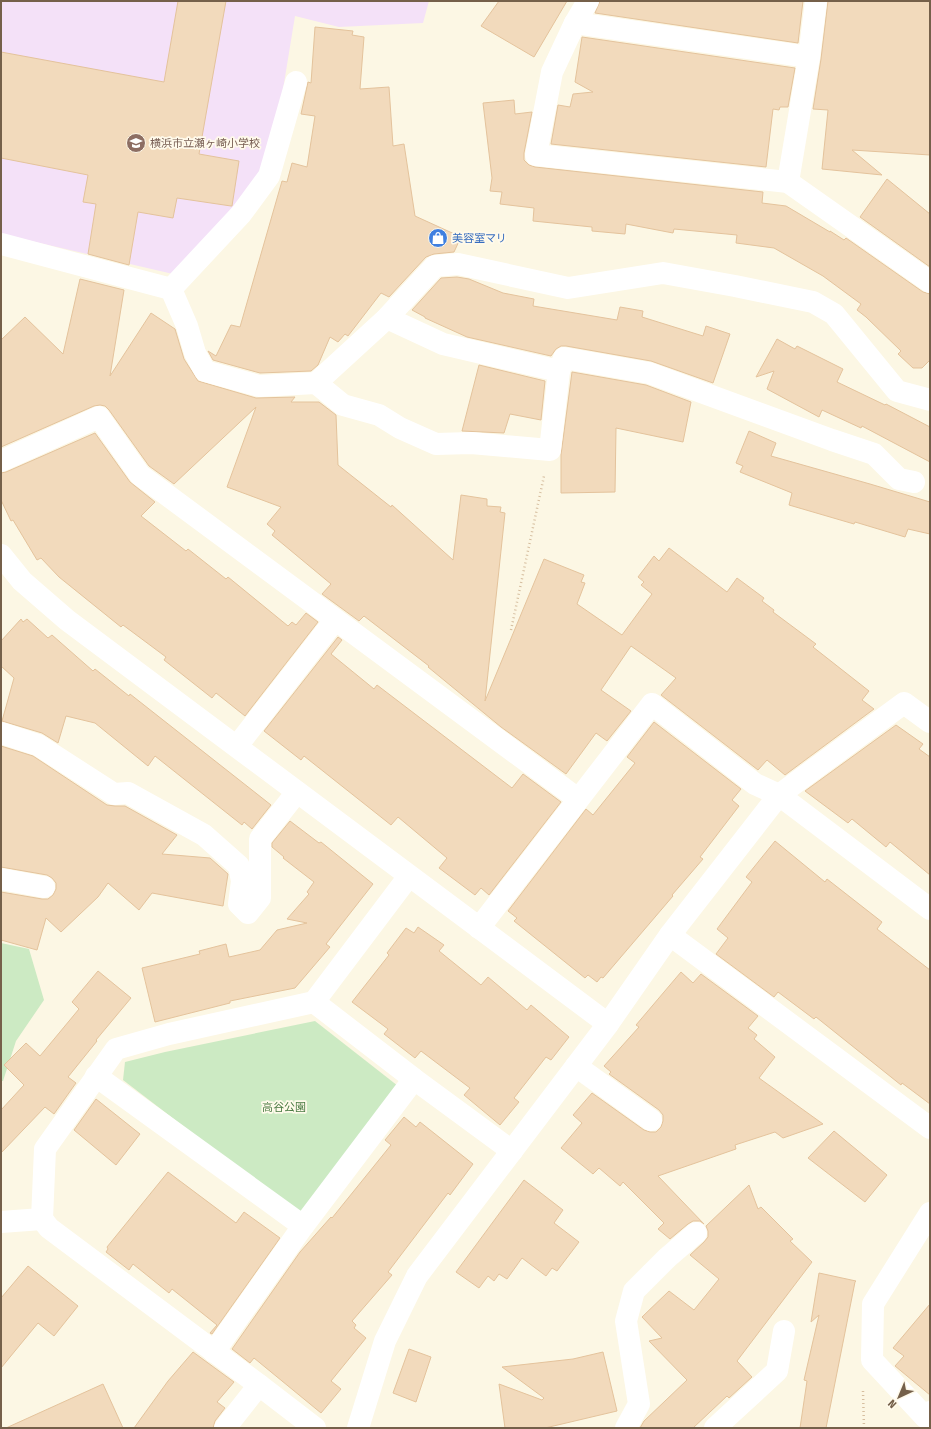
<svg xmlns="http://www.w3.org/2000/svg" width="931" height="1429" font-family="'Fira Sans Condensed','Noto Sans JP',sans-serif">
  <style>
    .education { fill: #f4e1f8 }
    .green { fill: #cceac3 }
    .building { fill: #f2dabc; stroke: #e4c39c }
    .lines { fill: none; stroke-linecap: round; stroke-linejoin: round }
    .path { stroke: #d6be9f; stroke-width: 2.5; stroke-dasharray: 1 3; stroke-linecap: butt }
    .minor { stroke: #fff; stroke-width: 22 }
    .labels { text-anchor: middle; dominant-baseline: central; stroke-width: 3.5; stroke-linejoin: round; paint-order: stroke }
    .education-label { font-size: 11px; fill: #785e54; stroke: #fffaeb; text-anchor: start }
    .shop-label { font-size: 11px; fill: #366cbe; stroke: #fffaeb; text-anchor: start }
    .park-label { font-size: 11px; fill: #497a42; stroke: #fffaeb }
  </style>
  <rect width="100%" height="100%" fill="#fcf7e4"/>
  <!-- education -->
  <polygon class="education" points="1,1 429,1 423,23 339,27 295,16 278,120 263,167 233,210 173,274 1,234"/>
  <!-- green -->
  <g class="green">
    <polygon points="1,943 29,949 44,1000 16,1041 3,1081 1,1081"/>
    <polygon points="315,1021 398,1086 299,1215 123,1080 125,1062 165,1052"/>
  </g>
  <!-- building -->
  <g class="building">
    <polygon points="178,1 226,1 199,154 239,161 232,206 231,206 177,198 173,218 138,212 129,265 88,254 96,204 83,202 88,175 1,158 1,52 164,82"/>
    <polygon points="499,1 567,1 534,57 481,26"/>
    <polygon points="600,1 803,1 798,43 595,13"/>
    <polygon points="828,1 930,1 930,155 852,150 882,175 822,169 828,110 813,109 821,59"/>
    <polygon points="315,27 353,31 352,35 364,37 360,89 389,87 393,146 404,144 415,216 461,237 454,252 434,254 426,257 389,297 381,293 348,336 345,334 338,342 330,337 318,365 311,371 260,373 213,360 208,351 216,356 231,325 240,327 282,181 287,182 292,163 307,167 315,116 301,114 308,82 311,83"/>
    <polygon points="582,37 795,68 788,107 780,107 779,110 773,109 766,167 551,144 558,105 570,107 573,94 593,92 575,82"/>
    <polygon points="514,100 515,114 532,112 524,153 524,160 529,165 535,167 763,192 762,203 786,206 830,232 830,231 844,240 846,238 923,292 930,294 930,360 922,368 913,368 898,354 901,351 866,317 857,310 861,304 823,276 774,248 736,243 737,235 674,229 673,233 626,224 625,234 592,231 592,227 533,221 534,208 500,204 502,192 490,191 492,178 483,103"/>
    <polygon points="887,179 930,214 930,267 860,217"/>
    <polygon points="457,277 469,279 503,293 534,299 533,306 617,320 620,307 643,311 642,317 703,336 706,326 730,334 713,383 651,361 566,346 561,346 556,349 551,356 467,337 425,318 425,317 412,310 441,278"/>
    <polygon points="80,279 124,290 110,376 151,313 175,329 184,359 198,381 256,398 295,397 291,402 319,402 336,415 338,465 391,507 392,505 453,560 461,495 487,499 487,506 501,507 500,512 505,513 485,701 544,559 584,575 581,582 585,583 577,604 622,635 652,594 641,585 644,582 638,577 654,556 659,561 669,548 727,592 737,578 764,598 762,601 774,610 773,612 816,644 813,647 869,691 862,700 874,709 785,775 767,760 758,770 661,695 676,678 631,646 601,690 631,711 607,741 596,733 566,774 501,727 428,667 429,666 364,616 359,621 322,594 331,584 272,535 275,531 267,524 281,507 227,487 256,407 174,484 149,466 109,410 105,406 100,405 94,406 1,447 1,340 25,317 63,354"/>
    <polygon points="777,339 795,349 797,346 843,369 837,382 885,405 886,404 930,427 930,462 862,426 861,428 822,410 819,417 767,389 774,371 756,377"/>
    <polygon points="479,365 545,381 541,420 510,414 504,433 462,431"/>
    <polygon points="572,372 646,385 691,402 683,442 616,428 615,492 561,493 561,455"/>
    <polygon points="749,431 776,443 771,456 870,484 930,502 930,534 908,529 905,537 855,522 854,524 789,505 792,493 740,472 743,466 736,463"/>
    <polygon points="95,433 130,482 155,502 141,516 186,551 188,549 226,579 228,577 288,626 292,622 296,625 306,613 318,622 245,716 216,693 212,698 164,660 166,657 123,625 121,627 59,577 41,558 37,560 13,520 11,521 1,500 1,473 6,472"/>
    <polygon points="21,619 23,622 27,619 48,638 52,635 93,671 95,669 129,696 130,694 271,805 252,829 244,822 242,825 155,756 148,766 95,723 66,716 58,743 42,733 2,721 14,678 1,666 1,641"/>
    <polygon points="338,637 342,640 331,654 374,689 377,685 512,788 523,774 561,802 489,895 481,888 475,895 439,868 447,858 398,817 391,825 304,756 301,760 264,731"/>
    <polygon points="654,722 741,789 732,800 739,806 700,857 703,859 672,895 673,896 603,978 601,977 597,982 588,975 585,978 514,921 517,918 508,911 586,809 593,815 635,763 627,757"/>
    <polygon points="896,725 923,744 919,749 930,757 930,875 890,842 886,847 852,819 848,823 805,791"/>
    <polygon points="1,746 33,756 107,805 115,806 125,806 177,835 162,854 210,858 228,874 223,906 152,893 139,910 108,883 98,897 61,932 46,918 37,950 1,940 1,892 42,899 48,899 53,895 56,889 56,883 52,878 47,875 1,867"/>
    <polygon points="290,821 319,843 321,842 373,884 326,944 330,947 295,988 230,1001 230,1003 155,1022 142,968 200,954 199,951 226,944 229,957 260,950 277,930 307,923 287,919 309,894 307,892 314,882 283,858 284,857 272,847 272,843"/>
    <polygon points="775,841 825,882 827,879 882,922 877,929 930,970 930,1104 902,1083 901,1085 816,1017 814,1019 778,992 774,997 716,954 728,938 717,929 752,882 746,877"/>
    <polygon points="418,927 444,945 439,951 481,985 488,977 527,1010 531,1005 569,1037 551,1060 546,1057 514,1098 519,1102 500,1125 464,1095 470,1088 421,1051 415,1058 384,1034 388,1029 352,1002 389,955 387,953 406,928 414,933"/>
    <polygon points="98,971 131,998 96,1040 97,1041 68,1077 76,1083 54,1114 45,1107 1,1153 1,1110 24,1085 4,1065 26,1043 40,1056 79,1009 72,1002"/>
    <polygon points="681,972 693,983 701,974 758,1016 748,1028 757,1035 754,1039 775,1057 759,1078 823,1124 783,1138 775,1132 735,1145 736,1149 658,1176 704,1224 700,1221 693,1221 688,1224 670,1239 658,1229 664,1223 623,1182 620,1186 599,1168 593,1174 561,1148 582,1123 573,1115 592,1093 644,1130 650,1132 656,1132 661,1127 663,1121 663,1115 659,1110 609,1074 611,1072 604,1066 639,1027 636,1025"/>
    <polygon points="96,1099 140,1134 116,1165 74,1130"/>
    <polygon points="404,1117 416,1127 420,1122 473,1164 450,1195 448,1193 388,1272 392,1275 352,1321 356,1325 354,1328 366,1338 331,1381 341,1389 321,1413 254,1358 250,1363 232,1349 300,1252 331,1217 332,1218 391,1145 385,1140"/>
    <polygon points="834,1131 887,1175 865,1202 808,1158"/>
    <polygon points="168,1172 236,1223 244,1212 280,1238 212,1334 210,1333 217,1325 172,1289 169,1293 133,1264 129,1270 106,1252 108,1249 107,1247"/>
    <polygon points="524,1180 563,1210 554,1223 579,1242 557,1271 552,1268 546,1276 522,1258 507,1279 499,1274 494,1281 488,1276 479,1288 456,1272"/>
    <polygon points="749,1185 758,1209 761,1207 793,1239 790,1241 812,1262 737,1361 752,1377 729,1398 727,1396 693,1428 640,1428 644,1421 687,1380 649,1341 662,1338 642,1317 669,1291 694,1310 719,1279 690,1255 704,1242 708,1237 708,1231 706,1226"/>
    <polygon points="28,1266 78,1306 54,1336 38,1323 1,1368 1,1298"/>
    <polygon points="819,1273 856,1281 855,1282 826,1428 800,1428 807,1381 804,1380 819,1315 811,1322"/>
    <polygon points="930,1304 930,1395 895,1366 904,1356 893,1348"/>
    <polygon points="409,1349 431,1357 416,1402 393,1393"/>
    <polygon points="193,1352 234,1382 217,1402 225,1408 215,1421 213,1428 134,1428 168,1381"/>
    <polygon points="603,1352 617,1411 545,1428 505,1428 499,1384 542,1400 544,1398 502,1367 573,1359"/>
    <polygon points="103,1384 123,1428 6,1428"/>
  </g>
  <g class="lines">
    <!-- path -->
    <g class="path">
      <polyline points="511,630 544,476"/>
      <polyline points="863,1391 864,1428"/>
    </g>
    <!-- minor -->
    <g class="minor">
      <polyline points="588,1 575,23 552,72 536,155 788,182 930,282"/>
      <polyline points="575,23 809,57"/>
      <polyline points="788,182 809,57 816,1"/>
      <polyline points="1,244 171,289 187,326 195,353 205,371 259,386 316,383 387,318 435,266 458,264 568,288 663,273 735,286 813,302 834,314 897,391 930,400"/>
      <polyline points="171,289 241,214 269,176 296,82"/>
      <polyline points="387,318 443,344 559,371"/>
      <polyline points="316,383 343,405 379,415 400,428 436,444 471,443 550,450 559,371 564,358 649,373 832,440 874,454 899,479 914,482"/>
      <polyline points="1,461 99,417 140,475 578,799"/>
      <polyline points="1,555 22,581 67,620 608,1024"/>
      <polyline points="1,733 38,745 114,794 128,793 204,835 239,866 242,881 239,904 248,913 260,898 260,839 297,792"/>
      <polyline points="237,746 335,620"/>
      <polyline points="1,879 44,887"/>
      <polyline points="479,928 652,704 755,784 779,795 904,703 930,722"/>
      <polyline points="670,935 930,1128"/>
      <polyline points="314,1002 414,1079 512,1151"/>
      <polyline points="576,1066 651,1120"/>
      <polyline points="96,1076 303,1226"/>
      <polyline points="930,1213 873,1304 872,1360 925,1417 930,1412"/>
      <polyline points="1,1222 42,1219"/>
      <polyline points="214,1352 303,1226 414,1079"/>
      <polyline points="225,1428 259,1385"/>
      <polyline points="315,1428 259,1385 49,1228 42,1219 45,1149 116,1049 169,1034 314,1002 409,876"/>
      <polyline points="358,1428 385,1341 417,1276 608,1024 670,935 779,795 930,909"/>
      <polyline points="626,1428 639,1404 626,1321 634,1291 667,1258 696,1233"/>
      <polyline points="715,1428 777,1371 784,1331"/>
    </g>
  </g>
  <!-- icons -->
  <defs>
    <g id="school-disc" transform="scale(1)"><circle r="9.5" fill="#8d6e63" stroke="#fffaeb"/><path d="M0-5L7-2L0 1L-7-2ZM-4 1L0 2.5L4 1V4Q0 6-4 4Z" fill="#fff"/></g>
    <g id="shop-disc" transform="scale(1)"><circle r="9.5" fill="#3f7fe0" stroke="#fffaeb"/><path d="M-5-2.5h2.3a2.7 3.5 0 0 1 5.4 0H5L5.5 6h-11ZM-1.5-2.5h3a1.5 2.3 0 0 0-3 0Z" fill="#fff"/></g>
  </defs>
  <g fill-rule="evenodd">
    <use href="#school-disc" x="136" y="143"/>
    <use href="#shop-disc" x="438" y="238"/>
  </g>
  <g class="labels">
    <!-- education labels -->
    <g class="education-label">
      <text x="150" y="143">横浜市立瀬ヶ崎小学校</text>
    </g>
    <!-- shop labels -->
    <g class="shop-label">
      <text x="452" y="238">美容室マリ</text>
    </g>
    <!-- park labels -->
    <g class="park-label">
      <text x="284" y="1107">高谷公園</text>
    </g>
  </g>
  <!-- border -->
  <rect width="931" height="1429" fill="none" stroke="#75604a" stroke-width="4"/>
  <!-- north arrow -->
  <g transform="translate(899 1397) rotate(224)" stroke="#fffaeb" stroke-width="3" paint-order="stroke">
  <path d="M0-3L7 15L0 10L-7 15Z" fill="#75604a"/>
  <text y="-6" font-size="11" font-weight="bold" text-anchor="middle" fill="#75604a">N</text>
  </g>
</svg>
